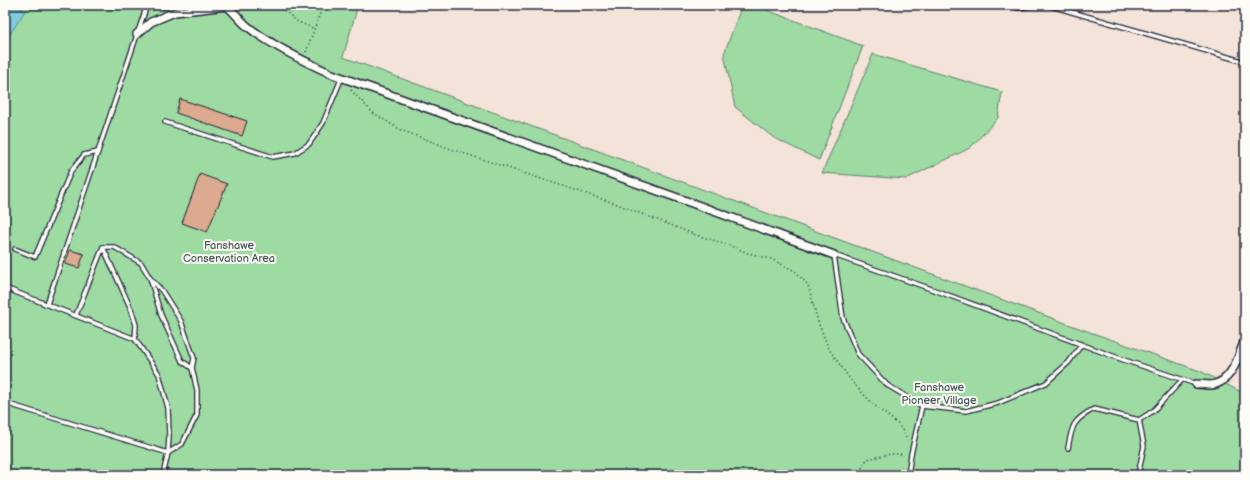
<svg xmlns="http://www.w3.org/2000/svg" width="1250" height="480" font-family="'Balsamiq Sans',sans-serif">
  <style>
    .green { fill: #9ddba3; stroke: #607e6f }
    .water { fill: #7fcedb; stroke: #5a899b }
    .building { fill: #dcaa8e; stroke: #22223b }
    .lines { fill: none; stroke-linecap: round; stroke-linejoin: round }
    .service-casing { stroke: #22223b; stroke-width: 6 }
    .minor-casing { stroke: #22223b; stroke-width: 10 }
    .path { stroke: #22223b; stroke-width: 1.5; stroke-dasharray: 1 3; stroke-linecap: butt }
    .service { stroke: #fdfcf7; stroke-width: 3.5 }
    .minor { stroke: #fdfcf7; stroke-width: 7 }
    .labels { text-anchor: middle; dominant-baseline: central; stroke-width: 4; stroke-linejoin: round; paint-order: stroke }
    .park-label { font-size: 11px; fill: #475a5a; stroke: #fdfcf7 }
  </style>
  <rect width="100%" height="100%" fill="#f3e3d8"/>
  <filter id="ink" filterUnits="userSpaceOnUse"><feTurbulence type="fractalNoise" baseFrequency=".025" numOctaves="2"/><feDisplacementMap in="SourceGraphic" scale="8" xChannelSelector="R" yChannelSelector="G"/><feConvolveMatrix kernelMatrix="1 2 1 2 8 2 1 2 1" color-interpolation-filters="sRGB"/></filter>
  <g filter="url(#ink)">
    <!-- green -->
    <g class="green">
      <polygon points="5,5 358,5 343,57 1087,331 1200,371 1245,394 1245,475 5,475"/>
      <polygon points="742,5 753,5 863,46 819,160 774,138 735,107 724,54"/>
      <polygon points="873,54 1002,92 998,118 970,148 906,179 822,173"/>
    </g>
    <!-- water -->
    <polygon class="water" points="5,5 16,5 25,11 5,42"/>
    <!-- building -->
    <g class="building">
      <polygon points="180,99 247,121 242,136 176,113"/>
      <polygon points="200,174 227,184 207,232 182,223"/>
      <polygon points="70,250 84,254 79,268 65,264"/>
    </g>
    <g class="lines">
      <!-- service casing -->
      <g class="service-casing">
        <g id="service">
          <polyline points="1011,5 1018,8 1033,5"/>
          <polyline points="1048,5 1245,62"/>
          <polyline points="165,122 273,157 295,153 309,144 323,123 342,77"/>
          <polyline points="103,247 131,309 136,325 135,339"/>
          <polyline points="15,249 35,257 71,171 84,155 98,152"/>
          <polyline points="5,288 135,339 159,374 168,408 169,435 168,453 163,475"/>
          <polyline points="47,304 147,5"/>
          <polyline points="76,315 103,247 114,247 141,263 150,278 162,291 181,321 194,358 192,368 182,361 161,315 150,278"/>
          <polyline points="1082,344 1069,362 1046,383 998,403 966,411 922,406 887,385 858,354 843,318 834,255 937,291 1121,359 1196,384"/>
          <polyline points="5,403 168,453 182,444 197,415 197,390 192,368"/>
          <path d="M 1068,448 C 1072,425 1073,420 1094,409 L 1139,420 L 1153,411 L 1182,380"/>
          <polyline points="908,475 911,454 922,406"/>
          <polyline points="1138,475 1144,446 1139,420"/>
        </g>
      </g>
      <!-- minor casing -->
      <g class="minor-casing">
        <g id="minor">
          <path d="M 137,34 L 151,22 L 175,12 L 227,6 C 234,12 240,20 247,26 C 272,46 303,61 332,74 L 689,202 L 834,255"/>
          <path d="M 1196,384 C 1201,384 1206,385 1211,385 C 1232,383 1239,355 1245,339"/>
        </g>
      </g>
      <!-- path -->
      <g class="path">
        <polyline points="279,5 296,21 315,29"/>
        <polyline points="306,52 323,5"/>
        <polyline points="351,90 373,113 401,130 451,149 614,203 696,235 726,244 748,253 771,259 795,271 808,285 818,322 829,349 852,382 874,405 899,425 904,433 907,441"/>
        <polyline points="858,475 867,459 892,454 904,454"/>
      </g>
      <!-- service -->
      <use href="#service" class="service"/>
      <!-- minor -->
      <use href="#minor" class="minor"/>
    </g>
  </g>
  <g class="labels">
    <!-- park labels -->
    <g class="park-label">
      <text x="229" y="245">Fanshawe<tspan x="229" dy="13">Conservation Area</tspan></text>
      <text x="939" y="387">Fanshawe<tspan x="939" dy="13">Pioneer Village</tspan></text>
    </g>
  </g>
  <!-- margin -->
  <rect width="1250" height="480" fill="none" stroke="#fdfcf7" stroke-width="20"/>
  <rect x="10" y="10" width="1230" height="460" fill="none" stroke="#22223b" stroke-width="1.5" filter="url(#ink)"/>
</svg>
